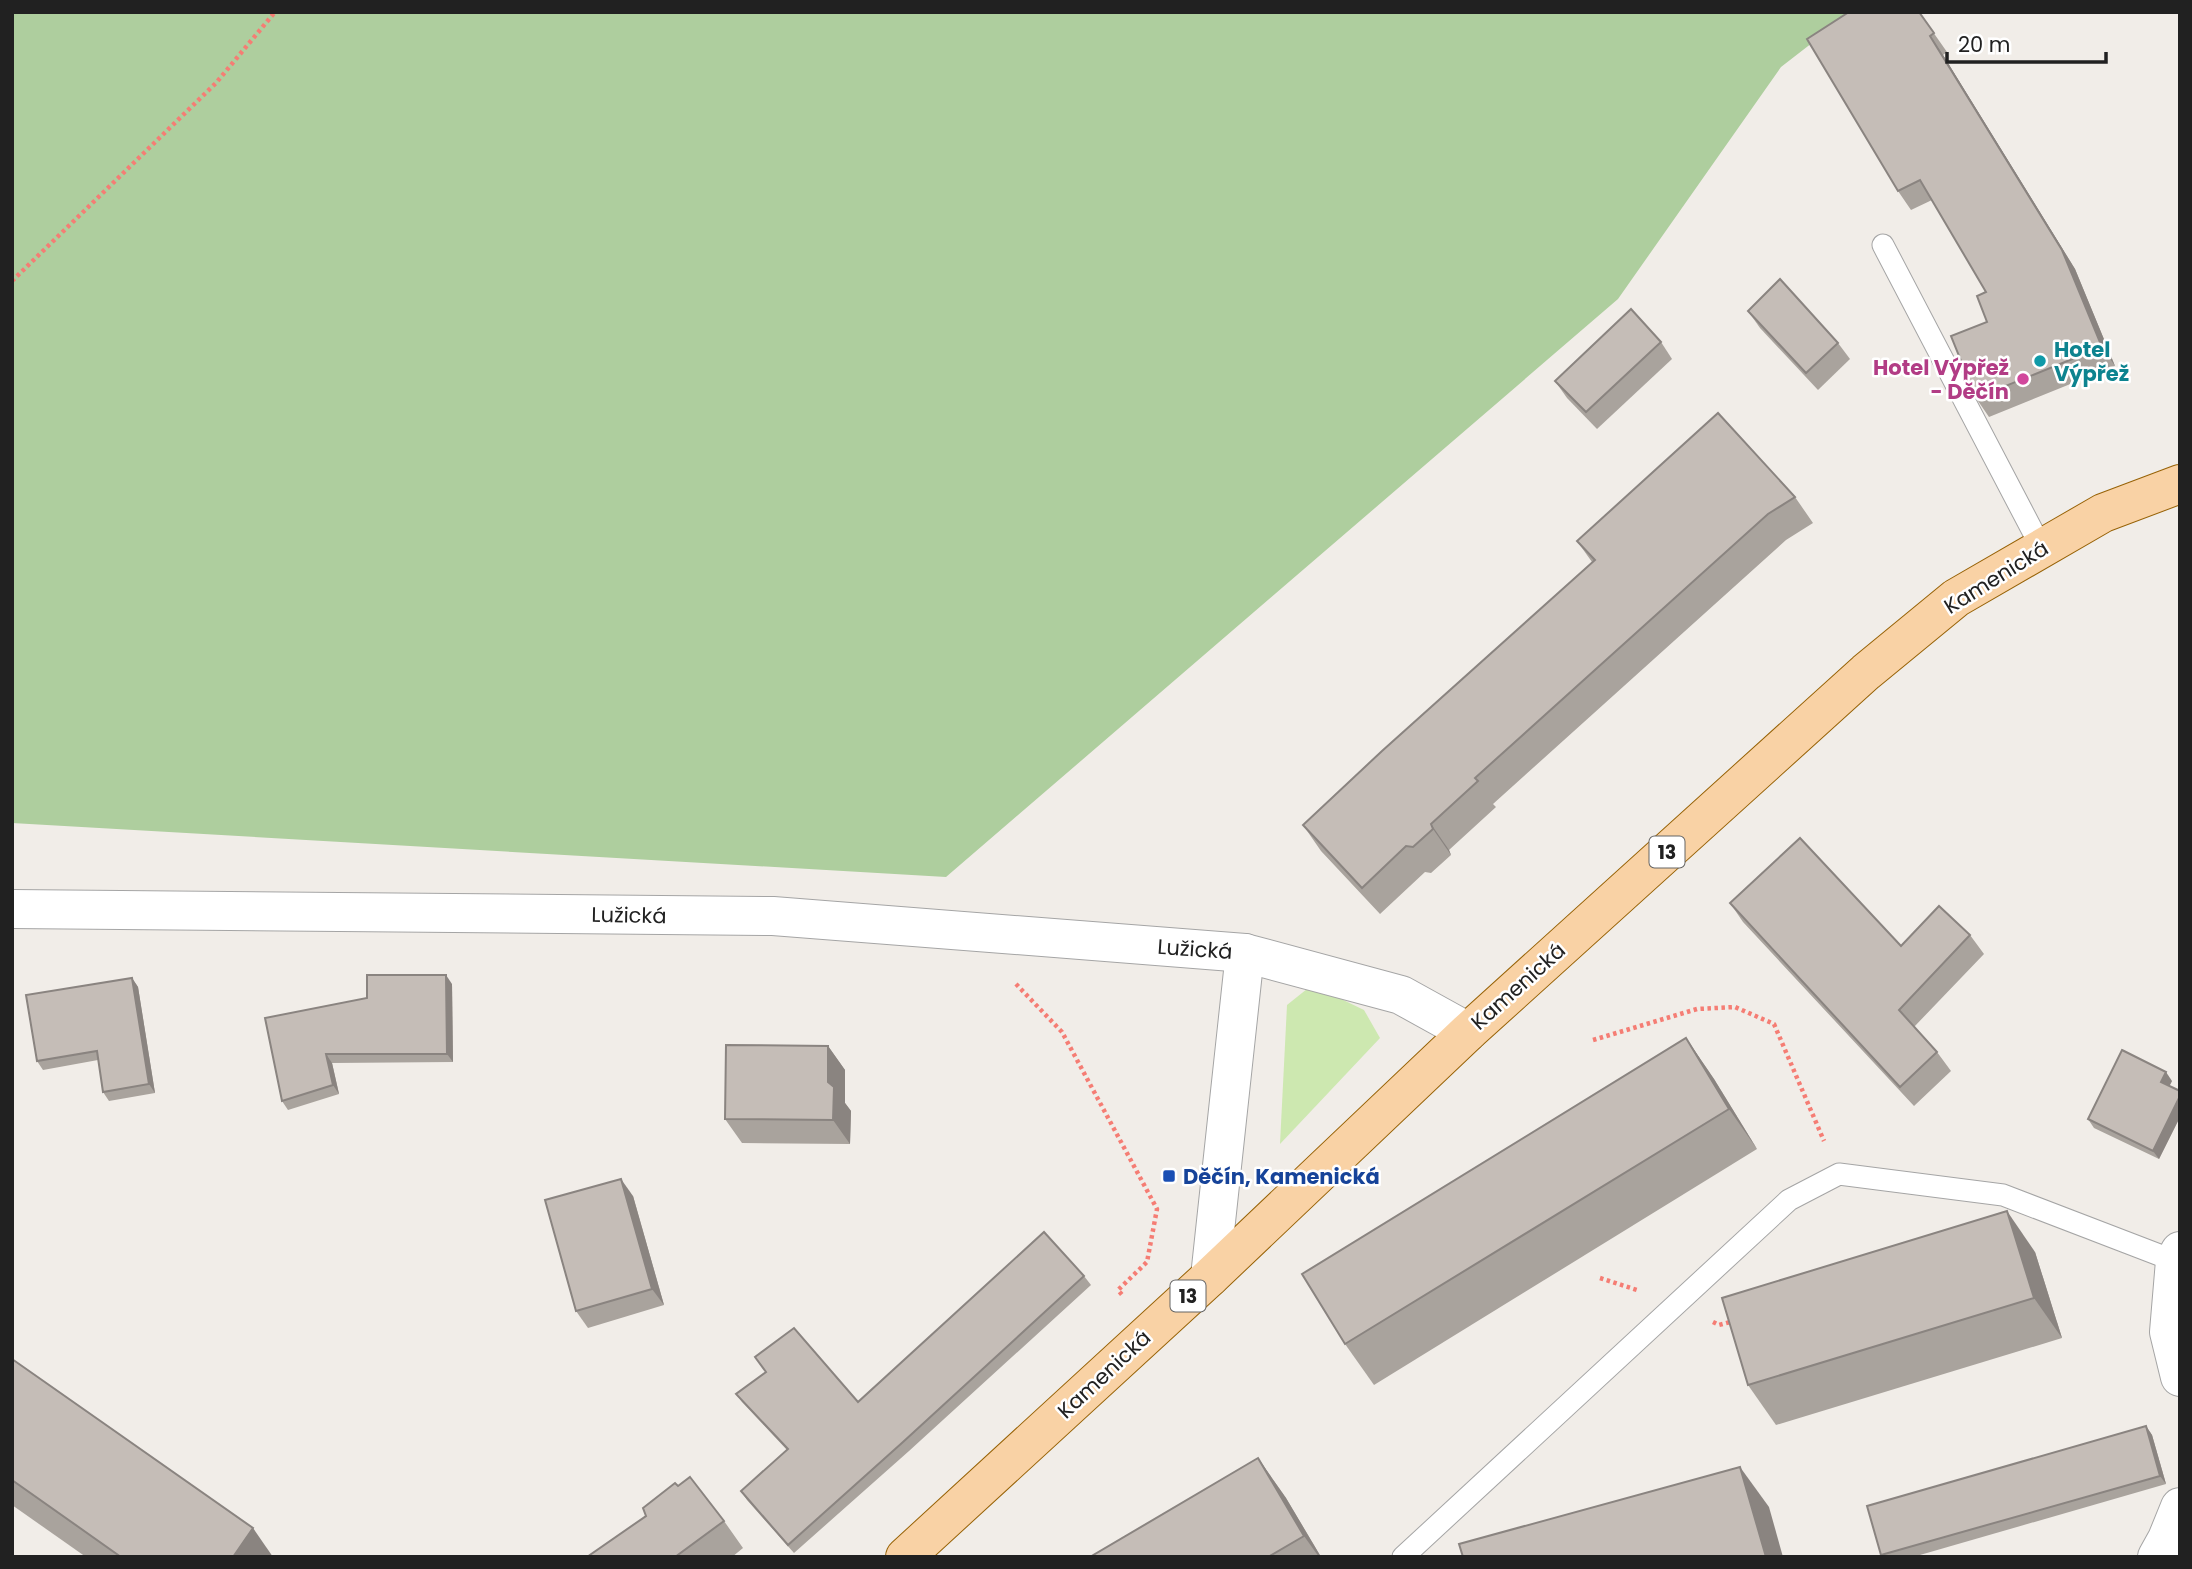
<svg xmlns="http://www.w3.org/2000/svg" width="2192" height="1569" font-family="Poppins,sans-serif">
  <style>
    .grass { fill: #cde8b0 }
    .forest { fill: #aece9e }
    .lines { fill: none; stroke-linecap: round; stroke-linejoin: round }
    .lane-casing { stroke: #a5a5a5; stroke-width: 23 }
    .street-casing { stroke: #a5a5a5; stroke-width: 40 }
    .primary-casing { stroke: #976206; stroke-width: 40 }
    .path { stroke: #f57d74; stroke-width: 4.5; stroke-dasharray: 3.5 3.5; stroke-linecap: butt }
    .lane { stroke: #fff; stroke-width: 21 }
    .street { stroke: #fff; stroke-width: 38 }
    .primary { stroke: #f9d2a5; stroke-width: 38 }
    .wall { fill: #a9a39d }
    .shaded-wall { fill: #8a8480 }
    .building { fill: #c5bdb7; stroke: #8a8480; stroke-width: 2 }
    .culture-dot { fill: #0f9aa8; stroke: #fff; stroke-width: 2.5 }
    .hotel-dot { fill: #d1479c; stroke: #fff; stroke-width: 2.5 }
    .transit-dot { fill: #1a4fb4; stroke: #fff; stroke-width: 2.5 }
    .labels { text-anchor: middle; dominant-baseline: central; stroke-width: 5; stroke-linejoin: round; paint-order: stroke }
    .shield { fill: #fff; stroke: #646464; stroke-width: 2 }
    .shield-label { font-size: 19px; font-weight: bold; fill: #212121 }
    .culture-label { font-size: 21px; font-weight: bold; fill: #0d838f; stroke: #fff; text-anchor: start }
    .hotel-label { font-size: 21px; font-weight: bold; fill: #b23c85; stroke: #fff; text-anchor: end }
    .street-label { font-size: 21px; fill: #212121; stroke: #fff }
    .transit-label { font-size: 21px; font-weight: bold; fill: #164399; stroke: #fff; text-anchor: start }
  </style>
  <rect width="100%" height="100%" fill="#f1ede8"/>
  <!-- grass -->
  <polygon class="grass" points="1312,985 1364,1010 1380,1038 1280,1144 1287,1005"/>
  <!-- forest -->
  <polygon class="forest" points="12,12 1852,12 1781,67 1618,299 946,877 12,823"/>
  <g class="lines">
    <!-- lane casing -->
    <g class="lane-casing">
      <g id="lane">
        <polyline points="1883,245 2041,547"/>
        <polyline points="1403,1557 1789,1200 1839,1174 2003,1195 2175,1261"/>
      </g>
    </g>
    <!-- street casing -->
    <g class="street-casing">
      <g id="street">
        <polyline points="12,909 773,916 1245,953 1401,995 1468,1032"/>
        <polyline points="2180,1251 2175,1261 2169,1332 2180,1377"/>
        <polyline points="1210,1277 1245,953"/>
        <polyline points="2157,1557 2167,1539 2180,1507"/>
      </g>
    </g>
    <!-- primary casing -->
    <g class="primary-casing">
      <polyline id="primary" points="905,1557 1210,1277 1468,1032 1866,672 1956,598 2103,513 2180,484"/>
    </g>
    <!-- path -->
    <g class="path">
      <polyline points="12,281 216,83 275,12"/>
      <polyline points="1016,984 1062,1032 1157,1209 1147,1262 1118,1290 1123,1296"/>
      <polyline points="1593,1040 1697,1009 1735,1007 1774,1024 1824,1141"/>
      <polyline points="1600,1278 1637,1290"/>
      <polyline points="1713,1322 1719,1325 1734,1321"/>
    </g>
    <!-- lane -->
    <use href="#lane" class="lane"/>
    <!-- street -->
    <use href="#street" class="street"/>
    <!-- primary -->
    <use href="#primary" class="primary"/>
  </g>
  <!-- wall -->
  <g class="wall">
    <polygon points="1919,12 1947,52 1943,55 2075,269 2115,366 1989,417 1976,398 1987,322 1986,292 1932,200 1911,210 1898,191"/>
    <polygon points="1748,311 1838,343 1850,359 1818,390 1760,328"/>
    <polygon points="1661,342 1672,359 1597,429 1567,398 1555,381"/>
    <polygon points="1795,497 1813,523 1786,540 1493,804 1496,807 1449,850 1451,855 1431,873 1425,872 1380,914 1321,851 1303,825 1592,562 1577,541"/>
    <polygon points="1730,903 1901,946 1970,935 1984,954 1914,1027 1937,1052 1951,1071 1914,1106 1743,922"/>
    <polygon points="132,978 138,987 155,1093 109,1101 103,1092 98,1060 43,1070 37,1061"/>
    <polygon points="452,984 453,1062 332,1063 339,1094 288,1110 282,1101 367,998"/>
    <polygon points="1686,1038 1714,1079 1757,1149 1374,1385 1345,1344"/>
    <polygon points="828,1046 845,1070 845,1103 851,1111 850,1144 742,1143 725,1119"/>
    <polygon points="2172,1081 2169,1086 2180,1091 2180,1117 2159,1159 2094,1128 2088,1119"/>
    <polygon points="633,1196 664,1305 588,1328 576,1311"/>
    <polygon points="2035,1252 2062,1338 1776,1425 1748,1385"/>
    <polygon points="1084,1276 1091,1285 909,1451 794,1553 747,1500 741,1491 787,1450 742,1402 736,1394 766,1372 858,1402"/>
    <polygon points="12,1359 273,1557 86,1557 12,1505"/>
    <polygon points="2146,1426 2152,1435 2166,1484 1913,1557 1882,1557 1881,1555"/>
    <polygon points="1258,1458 1286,1498 1321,1557 1090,1557"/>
    <polygon points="678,1486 724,1521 743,1548 732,1557 587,1557 646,1516"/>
  </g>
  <!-- shaded-wall -->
  <g class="shaded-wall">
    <polygon points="1930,36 1943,55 2075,269 2115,366 2102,347"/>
    <polygon points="1431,824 1449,850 1451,855 1433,829"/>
    <polygon points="446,975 452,984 453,1062 447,1054"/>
    <polygon points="132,978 138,987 155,1093 149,1084"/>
    <polygon points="1686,1038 1714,1079 1757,1149 1729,1109"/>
    <polygon points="828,1046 845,1070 845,1103 851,1111 850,1144 833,1120 828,1082"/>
    <polygon points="326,1054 332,1063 339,1094 333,1085"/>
    <polygon points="2166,1072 2172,1081 2167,1091 2161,1082"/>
    <polygon points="2180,1096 2180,1117 2159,1159 2153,1151"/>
    <polygon points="621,1179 633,1196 664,1305 652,1289"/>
    <polygon points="2007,1211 2035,1252 2062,1338 2034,1298"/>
    <polygon points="2146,1426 2152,1435 2166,1484 2160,1476"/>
    <polygon points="1258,1458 1286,1498 1321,1557 1319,1557 1304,1536"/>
    <polygon points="1740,1467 1769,1507 1783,1557 1766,1557"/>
    <polygon points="253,1528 273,1557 233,1557"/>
  </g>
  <!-- building -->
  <g class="building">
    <polygon points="1849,12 1919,12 1934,33 1930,36 2062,250 2102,347 1976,398 1951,336 1987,322 1977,296 1986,292 1920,180 1898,191 1807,39"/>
    <polygon points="1780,279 1838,343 1806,373 1748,311"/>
    <polygon points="1631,309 1661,342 1586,412 1555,381"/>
    <polygon points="1718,413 1795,497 1768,514 1475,778 1478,781 1431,824 1433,829 1413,847 1406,846 1362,888 1303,825 1382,751 1595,560 1577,541"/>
    <polygon points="1800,838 1901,946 1939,906 1970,935 1899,1010 1937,1052 1900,1087 1730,903"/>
    <polygon points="367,975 446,975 447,1054 326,1054 333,1085 282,1101 265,1018 367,998"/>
    <polygon points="132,978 149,1084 103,1092 97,1051 37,1061 26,995"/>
    <polygon points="1686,1038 1729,1109 1345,1344 1302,1274"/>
    <polygon points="726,1045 828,1046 828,1082 834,1087 833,1120 725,1119"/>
    <polygon points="2122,1050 2166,1072 2161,1082 2180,1091 2180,1096 2153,1151 2088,1119"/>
    <polygon points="621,1179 652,1289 576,1311 545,1200"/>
    <polygon points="2007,1211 2034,1298 1748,1385 1722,1298"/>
    <polygon points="1044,1232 1084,1276 903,1442 788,1545 741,1491 788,1449 736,1394 766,1372 755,1357 794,1328 858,1402"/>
    <polygon points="12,1359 253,1528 233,1557 121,1557 12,1480"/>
    <polygon points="2146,1426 2160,1476 1881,1555 1867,1506"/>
    <polygon points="1258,1458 1304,1536 1268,1557 1090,1557"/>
    <polygon points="1740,1467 1766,1557 1463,1557 1459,1544"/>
    <polygon points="690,1477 724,1521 675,1557 587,1557 646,1516 643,1508 675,1483 678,1486"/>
  </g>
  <!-- markers -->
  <circle class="culture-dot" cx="2040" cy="361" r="7"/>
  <circle class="hotel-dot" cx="2023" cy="379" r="7"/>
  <rect class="transit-dot" x="1162" y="1169" width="14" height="14" rx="3.5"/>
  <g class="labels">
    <!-- shield labels -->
    <g class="shield">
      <rect x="1649.5" y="836.5" width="35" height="31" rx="5"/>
      <rect x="1170.5" y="1280.5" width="35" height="31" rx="5"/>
    </g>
    <g class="shield-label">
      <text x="1667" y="852">13</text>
      <text x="1188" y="1296">13</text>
    </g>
    <!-- culture labels -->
    <g class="culture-label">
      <text x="2054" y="349">Hotel<tspan x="2054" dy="24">Výpřež</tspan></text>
    </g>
    <!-- hotel labels -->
    <g class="hotel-label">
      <text x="2009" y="367">Hotel Výpřež<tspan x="2009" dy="24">- Děčín</tspan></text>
    </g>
    <!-- street labels -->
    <g class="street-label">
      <text transform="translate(1996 577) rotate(-32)">Kamenická</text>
      <text transform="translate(629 915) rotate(1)">Lužická</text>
      <text transform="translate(1195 949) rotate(4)">Lužická</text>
      <text transform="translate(1518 986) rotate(-42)">Kamenická</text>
      <text transform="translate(1104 1374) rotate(-43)">Kamenická</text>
    </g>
    <!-- transit labels -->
    <g class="transit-label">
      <text x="1183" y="1176">Děčín, Kamenická</text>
    </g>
  </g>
  <!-- border -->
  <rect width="2192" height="1569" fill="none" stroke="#212121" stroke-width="28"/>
  <!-- scale -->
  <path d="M1947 52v10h159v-10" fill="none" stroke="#212121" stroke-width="3.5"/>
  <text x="1958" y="52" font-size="21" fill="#212121" stroke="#ffffff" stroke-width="5" paint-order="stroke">20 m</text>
</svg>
